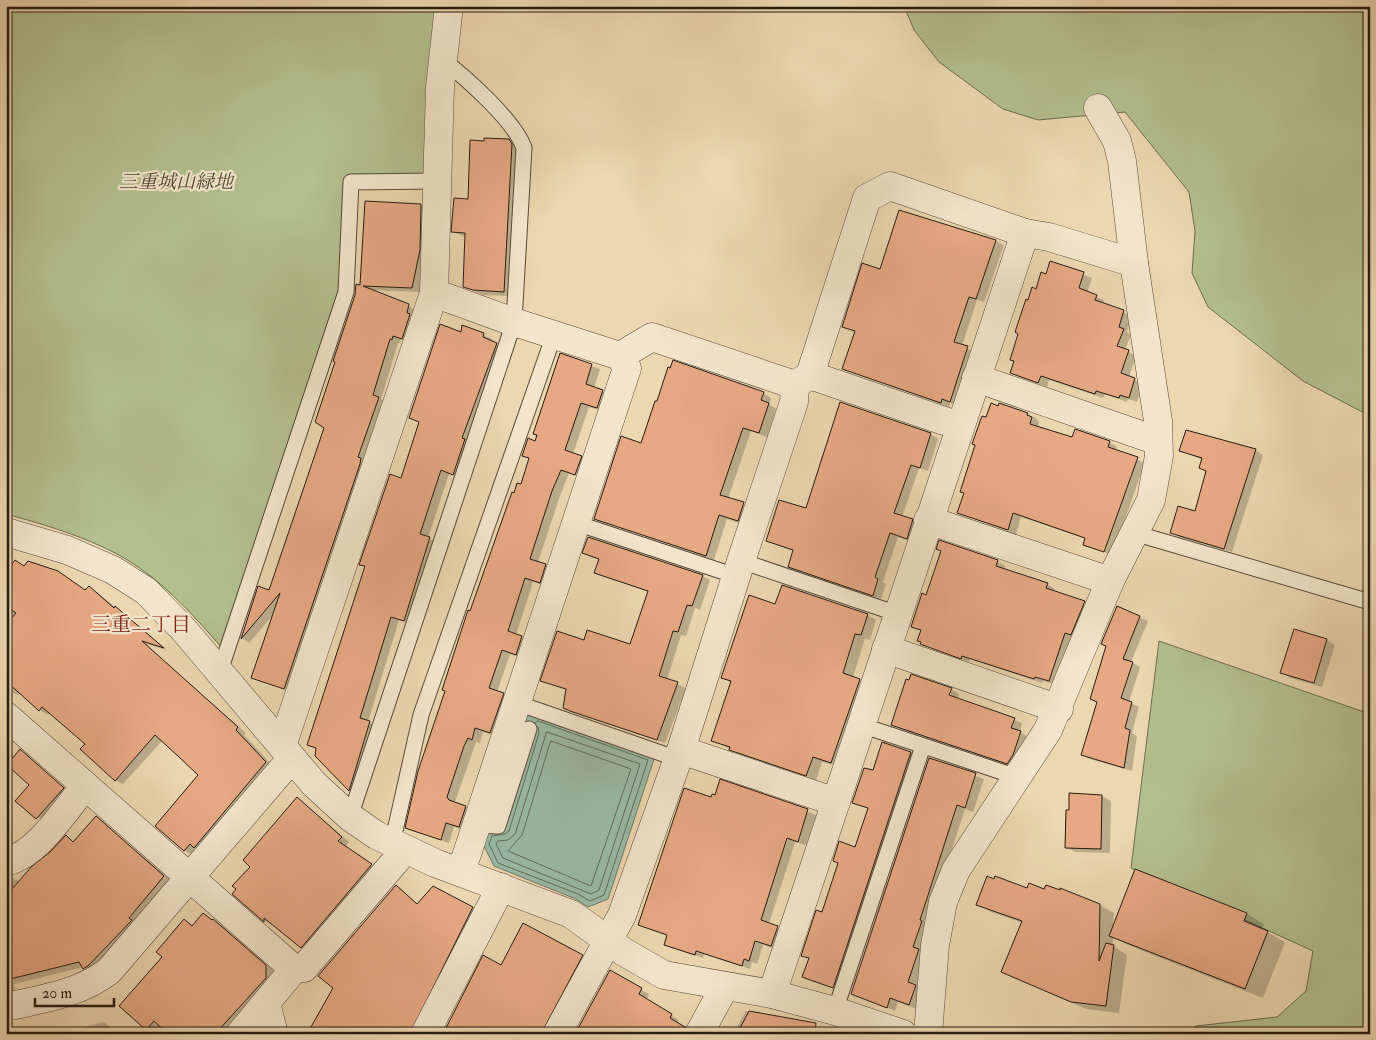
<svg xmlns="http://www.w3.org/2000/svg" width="1376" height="1040" font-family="'IM FELL Double Pica','Noto Serif JP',serif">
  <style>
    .green { fill: #b3bf8e; stroke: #6c6c50 }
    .water { fill: #9abaa6; stroke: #6c7a6b }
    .shadow { fill: #0003 }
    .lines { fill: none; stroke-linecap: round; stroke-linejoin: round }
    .shore { stroke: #606a5c; stroke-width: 1 }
    .building { fill: #e6a984; stroke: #261a12 }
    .lane-casing { stroke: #58493a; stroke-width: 17 }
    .street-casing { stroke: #58493a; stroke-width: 29 }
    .lane { stroke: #f3e5cc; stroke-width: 15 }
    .street { stroke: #f3e5cc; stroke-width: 28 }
    .labels { text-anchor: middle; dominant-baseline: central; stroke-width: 4.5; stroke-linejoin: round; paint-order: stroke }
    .park-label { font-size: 19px; font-style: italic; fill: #504c37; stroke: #f3e5cc }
    .neighbourhood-label { font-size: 20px; fill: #7a1f14; stroke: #f3e5cc }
  </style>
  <rect width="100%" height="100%" fill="#ecd7b0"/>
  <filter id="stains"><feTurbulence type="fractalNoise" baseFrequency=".004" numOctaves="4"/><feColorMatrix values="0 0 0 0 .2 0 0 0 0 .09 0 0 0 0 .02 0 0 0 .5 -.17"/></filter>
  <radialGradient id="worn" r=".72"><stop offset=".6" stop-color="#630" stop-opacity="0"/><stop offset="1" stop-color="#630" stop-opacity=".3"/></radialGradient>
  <!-- green -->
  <g class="green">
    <path d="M 6,6 L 437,6 L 424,176 L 346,176 L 339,294 L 222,648 C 192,613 158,576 117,554 C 83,536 43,524 6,514 Z"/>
    <polygon points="904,6 1370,6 1370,416 1303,381 1208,307 1192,273 1195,231 1189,192 1125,112 1038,120 1003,109 939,62 914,30"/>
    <polygon points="1159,641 1370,714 1370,1034 1188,1034 1196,1026 1277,1017 1306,991 1313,951 1131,868"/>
  </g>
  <!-- water -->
  <polygon class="water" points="526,712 655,756 608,899 588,907 576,899 494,866 483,844 487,830 505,829 534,731 521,726"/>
  <!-- shadow -->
  <g class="shadow">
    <polygon points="509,140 517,146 512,296 483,295 464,286 466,237 453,232 469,200"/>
    <polygon points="421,205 429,210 427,255 420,292 371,290 416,310 410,343 401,339 400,343 398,343 381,399 386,402 293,693 253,677 274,614 249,643 242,638 259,588 270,592 326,428 361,287"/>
    <polygon points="996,241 1004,245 984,302 977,300 962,346 975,352 958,405 950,403 949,407 843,369 855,332 843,326 881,271"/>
    <polygon points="1051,263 1092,278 1087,293 1104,300 1103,304 1132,316 1127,332 1131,335 1125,350 1136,356 1129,377 1143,384 1137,402 1128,399 1127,402 1105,394 1103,398 1049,380 1047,387 1011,373 1029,301 1046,275"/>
    <polygon points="463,334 483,335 492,339 491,342 505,349 461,478 449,474 428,538 438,543 413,625 399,620 368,722 378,727 357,794 350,790 316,756 317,750 309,745 366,567 361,564 401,479 420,423 410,417"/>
    <polygon points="561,355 600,369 594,388 611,395 605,412 589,407 573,454 589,461 583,478 569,473 560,496 538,562 553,569 548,587 533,582 516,635 530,642 524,659 510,654 497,692 511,698 498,736 483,732 480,743 476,742 455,802 474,811 467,831 454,827 449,843 407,828 471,613 515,494 521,486 530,459 523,455 536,442"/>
    <polygon points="763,393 771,398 769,404 776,409 767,437 751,431 728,499 752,508 746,525 727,519 714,560 595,518 642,445"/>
    <polygon points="1000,404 1036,418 1039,422 1038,427 1073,439 1109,442 1117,447 1116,451 1145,463 1112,555 1084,544 1086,539 1021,517 1016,534 959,513 987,419"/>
    <polygon points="931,434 938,439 928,471 919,468 902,517 920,525 915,543 898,537 883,582 886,584 881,599 797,571 789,566 794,551 767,541 806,510"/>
    <polygon points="1255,450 1263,455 1232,552 1179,537 1172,532 1196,513 1207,472 1201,468 1203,460 1181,451"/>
    <polygon points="584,552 702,576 710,580 700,610 695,608 686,636 681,635 667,680 686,688 665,743 572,712 567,690 542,680 585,641 631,646 649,592 596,573 600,560"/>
    <polygon points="997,561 1005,566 1004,570 1047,584 1055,589 1054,592 1092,607 1057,685 1043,681 1042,683 970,659 969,662 930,648 922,644 922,631 912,626 927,596"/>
    <polygon points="25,567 86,591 89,587 97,592 167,650 145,644 246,733 244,735 274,767 192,855 184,850 200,775 162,741 123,784 115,780 87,744 50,712 48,715 40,710 20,692 18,695 6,689 6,574"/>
    <polygon points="776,605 867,615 876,620 870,640 865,638 853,677 869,685 841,767 822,762 816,780 740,754 712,740 731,683 722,677"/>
    <polygon points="1118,608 1148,621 1131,662 1140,667 1129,702 1139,707 1132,733 1137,736 1132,771 1090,759 1083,755 1098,702"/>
    <polygon points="1327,640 1335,645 1322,687 1290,678 1282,673"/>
    <polygon points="952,690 959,694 958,699 1022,723 1020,732 1028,737 1016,768 901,729 893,725 949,701"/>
    <polygon points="20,751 70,792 44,822 17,801 31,785"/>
    <polygon points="911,753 918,757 841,991 811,981 804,977 810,959 803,955 856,848 869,809 854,802 874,771"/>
    <polygon points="930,759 984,779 973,812 965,809 927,925 926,955 916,986 924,990 917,1009 898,1002 895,1011 852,993"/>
    <polygon points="720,781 816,815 806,845 795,842 769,924 785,931 779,950 763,945 757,964 752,962 750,969 704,954 703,958 673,948 666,944 668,936 639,925 712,798 715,797"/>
    <polygon points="1070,794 1102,796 1111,801 1110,853 1075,852 1066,847"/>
    <polygon points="298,798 349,842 345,847 380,870 309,952 272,923 272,925 265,921 234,894"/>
    <polygon points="96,817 172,881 92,972 84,967 14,984 16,995 6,998 6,878 12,878 21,882 66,837 74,842"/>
    <polygon points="6,823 13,850 6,854"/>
    <polygon points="1136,870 1247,914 1264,924 1262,929 1285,942 1263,998 1128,945 1113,937 1113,946 1127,955 1119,1013 1086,1009 1002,972 1023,923 991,912 978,904 1027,890 1045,890 1100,905 1114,913 1113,927"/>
    <polygon points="396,886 418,904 433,888 480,913 418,1034 309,1034"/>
    <polygon points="204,915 221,925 274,971 274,982 228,1034 153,1034 121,1006 163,957 184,921 194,927"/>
    <polygon points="582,956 590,960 550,1034 444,1034 501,967"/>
    <polygon points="610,972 649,994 646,1000 679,1020 677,1024 685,1029 683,1034"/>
    <polygon points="746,1011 782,1018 807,1034 733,1034"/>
    <polygon points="103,1022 111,1027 113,1034 61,1034"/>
  </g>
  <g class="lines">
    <!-- shore -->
    <g class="shore">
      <polyline points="535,723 538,721 648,760 604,895 590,901 578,894 498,863 489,844 492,836 505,834 509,831 539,733 538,727"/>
      <polygon points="547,732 640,764 599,890 591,894 503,858 496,844 498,841 508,840 515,834"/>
      <polygon points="551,741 631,769 591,886 508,851 522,835"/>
    </g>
  </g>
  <!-- building -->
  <g class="building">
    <polygon points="484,138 509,139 512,144 504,292 473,290 463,287 465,233 451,232 454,198 468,199 470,140 484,141"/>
    <polygon points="365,201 421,204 420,250 412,288 363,286 409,304 407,313 410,314 402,339 393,336 392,340 390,339 373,395 379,397 358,457 361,458 360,464 284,689 251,678 280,593 241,639 258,586 269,590 324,428 315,422 335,362 333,361 355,295 356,284 360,285"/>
    <polygon points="899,210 996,240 976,299 969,297 954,342 968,346 950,402 942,399 941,403 842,369 855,331 842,327 862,263 880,269"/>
    <polygon points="1050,261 1084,272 1079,288 1097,295 1095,300 1124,310 1119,327 1124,329 1117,346 1129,350 1121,373 1135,378 1129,398 1120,395 1119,398 1096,391 1095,394 1041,376 1038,383 1010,373 1014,361 1010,360 1018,334 1015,332 1026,299 1028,300 1032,287 1036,289 1041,272 1046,274"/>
    <polygon points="440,324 461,332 462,325 484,333 483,337 497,343 462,438 465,439 453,475 441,470 420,534 430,537 404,621 391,617 360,718 370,721 349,791 315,756 316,748 307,745 365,566 359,565 390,474 401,478 419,422 409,418"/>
    <polygon points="560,353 592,364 586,384 603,390 597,408 581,403 565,450 582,456 575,475 561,470 552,491 530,559 546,564 540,583 525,578 508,631 522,636 516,655 502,650 489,688 504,693 490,733 475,728 472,740 468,738 464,746 447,797 449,800 466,806 459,827 446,823 441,840 405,828 418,771 445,691 442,690 468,610 470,611 512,492 514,493 517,483 521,484 529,458 522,456 528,438 535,441 537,435 533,434"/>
    <polygon points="673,360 764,392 761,400 769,403 759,433 743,428 720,495 744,502 738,521 719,515 706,556 594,519 621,436 641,443 655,401 657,401 668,367 670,368"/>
    <polygon points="840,402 931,433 920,468 911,465 894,513 913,519 907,539 890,533 875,577 878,579 873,596 788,567 793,550 766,541 779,500 806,508"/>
    <polygon points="991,403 998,406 999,403 1028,413 1027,415 1032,417 1030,424 1072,437 1075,429 1110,441 1108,447 1138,457 1104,552 1083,545 1085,538 1013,513 1008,530 957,513 964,493 960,492 975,445 972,444 982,416 986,417"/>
    <polygon points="1186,430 1256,449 1224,549 1170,533 1178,506 1195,511 1206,471 1199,468 1202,458 1179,451"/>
    <polygon points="588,537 703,575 692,606 687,605 678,632 673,631 659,676 678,682 657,740 570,711 563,708 566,689 540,681 557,631 584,640 587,630 630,644 648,591 594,573 599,559 582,553"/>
    <polygon points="939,540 998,560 996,566 1048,583 1046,588 1085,601 1071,635 1065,633 1049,681 1035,677 1034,679 962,656 961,659 920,644 921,642 917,641 921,630 911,627 922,593 926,595 941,551 936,549"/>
    <polygon points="15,560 24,566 28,561 58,571 85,590 89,586 114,608 115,606 164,648 142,641 238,727 236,730 266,762 194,848 190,844 184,851 155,826 198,775 179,757 155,735 115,781 80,749 85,744 42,707 39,711 6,681 6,625 16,613 6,606 6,572"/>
    <polygon points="782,585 868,614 861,635 855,634 843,673 860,679 831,763 813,757 806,776 729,750 730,747 711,741 731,681 721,678 749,595 775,604"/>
    <polygon points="1117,606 1140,616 1123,659 1133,662 1121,698 1132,702 1125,728 1130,730 1124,768 1081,755 1097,702 1090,699 1106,646 1101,644"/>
    <polygon points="1294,629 1327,639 1314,683 1280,673"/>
    <polygon points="911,674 952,688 949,695 1015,718 1011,728 1021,731 1013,755 1007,764 891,725 906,679 909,680"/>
    <polygon points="882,742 911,752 833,988 802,977 809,958 801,956 816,910 822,912 838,863 833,861 839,841 855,847 868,808 852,803 864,768 873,770"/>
    <polygon points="20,749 64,788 36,819 15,801 29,785 7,765"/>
    <polygon points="929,758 976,773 965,808 957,805 920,920 922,921 913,947 919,949 908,982 916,985 909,1005 890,998 887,1008 851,994"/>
    <polygon points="720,779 808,809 798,842 787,838 761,920 778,926 771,946 755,941 749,961 744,959 742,966 696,951 695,955 664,945 667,935 638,925 684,788 711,797 712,794 715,795"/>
    <polygon points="1069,793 1102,795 1101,849 1065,848 1066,810 1069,810"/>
    <polygon points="297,797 342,837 338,841 372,864 301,948 264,918 264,922 232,894 236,889 232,886 250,867 243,860"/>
    <polygon points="96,816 164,876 129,918 132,920 89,965 83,969 79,962 6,980 6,896 32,866 50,852 66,835 73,842"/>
    <polygon points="1135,869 1247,913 1244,921 1268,931 1245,989 1109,936"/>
    <polygon points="987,876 994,879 995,876 1027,888 1029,883 1044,889 1046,885 1060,890 1060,888 1100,904 1099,961 1106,943 1114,945 1106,1006 1071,1002 1001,972 1022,921 976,905"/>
    <polygon points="396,885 417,904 433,886 473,907 410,1034 307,1034 333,988 318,976"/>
    <polygon points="203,913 212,920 213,919 266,965 266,978 215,1034 168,1034 154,1021 146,1030 119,1006 162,957 156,952 184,919 192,926"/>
    <polygon points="523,923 583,955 541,1034 443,1034 483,955 501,965"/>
    <polygon points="610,970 642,988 639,994 672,1014 670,1018 685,1027 683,1034 575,1034"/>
    <polygon points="749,1011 816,1023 815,1034 737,1034"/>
  </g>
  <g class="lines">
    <!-- lane casing -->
    <g class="lane-casing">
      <g id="lane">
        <polyline points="576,523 736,576"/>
        <polyline points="1134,533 1370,602"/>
        <polyline points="741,561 898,614"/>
        <polyline points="220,671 346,292 351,182 436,181"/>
        <polyline points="517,703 678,759"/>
        <polyline points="861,725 1017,777"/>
        <path d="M 350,817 L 514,322 L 524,148 C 515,121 466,78 443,60"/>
        <polyline points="477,825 498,826 529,729"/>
        <polyline points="392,844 421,715 554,335"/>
        <polyline points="835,1011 923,746"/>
      </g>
    </g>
    <!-- street casing -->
    <g class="street-casing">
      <g id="street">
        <polyline points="434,293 514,322 620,356 652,337 795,385 810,375 959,426"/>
        <polyline points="810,375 867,198 890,186 1025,233 1049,237 1134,263"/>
        <polyline points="976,378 1158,441"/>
        <polyline points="928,520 1110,581"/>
        <polyline points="6,532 67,550 113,570 146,591 184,630 314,784 350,817 376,835 435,863 571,914 624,952 664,975 772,994 835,1011 903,1034"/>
        <polyline points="886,649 1059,709"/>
        <polyline points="6,716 294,969"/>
        <polyline points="282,746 434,293 440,87 449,6"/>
        <polyline points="681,750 836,802"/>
        <path d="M 6,862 C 38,854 65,810 85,786"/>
        <polyline points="461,872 627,368 620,356"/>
        <polyline points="772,994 1025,233"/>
        <polyline points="266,1003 274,1034"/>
        <path d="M 6,1007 C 42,999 79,994 109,971 L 292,758"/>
        <polyline points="240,1034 294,969 304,968 405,850"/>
        <polyline points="425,1034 501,887"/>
        <polyline points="557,1034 622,915 681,750 741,561 794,402 795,385"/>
        <polyline points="699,1034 725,986"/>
        <polyline points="928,1034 935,945 943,902 956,870 1048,730 1110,581 1151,500 1159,456 1158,421 1134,263 1122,161 1117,141 1098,108"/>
      </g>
    </g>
    <!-- lane -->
    <use href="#lane" class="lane"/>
    <!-- street -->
    <use href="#street" class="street"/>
  </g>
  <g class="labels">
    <!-- park labels -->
    <g class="park-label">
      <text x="176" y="182">三重城山緑地</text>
    </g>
    <!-- neighbourhood labels -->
    <g class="neighbourhood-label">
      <text x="141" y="624">三重二丁目</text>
    </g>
  </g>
  <!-- margin -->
  <rect width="1376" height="1040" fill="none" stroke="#ecd7b0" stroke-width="25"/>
  <rect x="8" y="8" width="1361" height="1025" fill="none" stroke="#261a12" stroke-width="2.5"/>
  <rect x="12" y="12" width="1351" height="1015" fill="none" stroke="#261a12"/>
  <!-- scale -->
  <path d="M35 998v8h79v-8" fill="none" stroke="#261a12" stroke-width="2.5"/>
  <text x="42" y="998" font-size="15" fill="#261a12" stroke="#f3e5cc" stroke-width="4" paint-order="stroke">20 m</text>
  <rect width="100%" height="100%" filter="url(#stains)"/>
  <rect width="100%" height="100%" fill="url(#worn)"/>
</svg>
